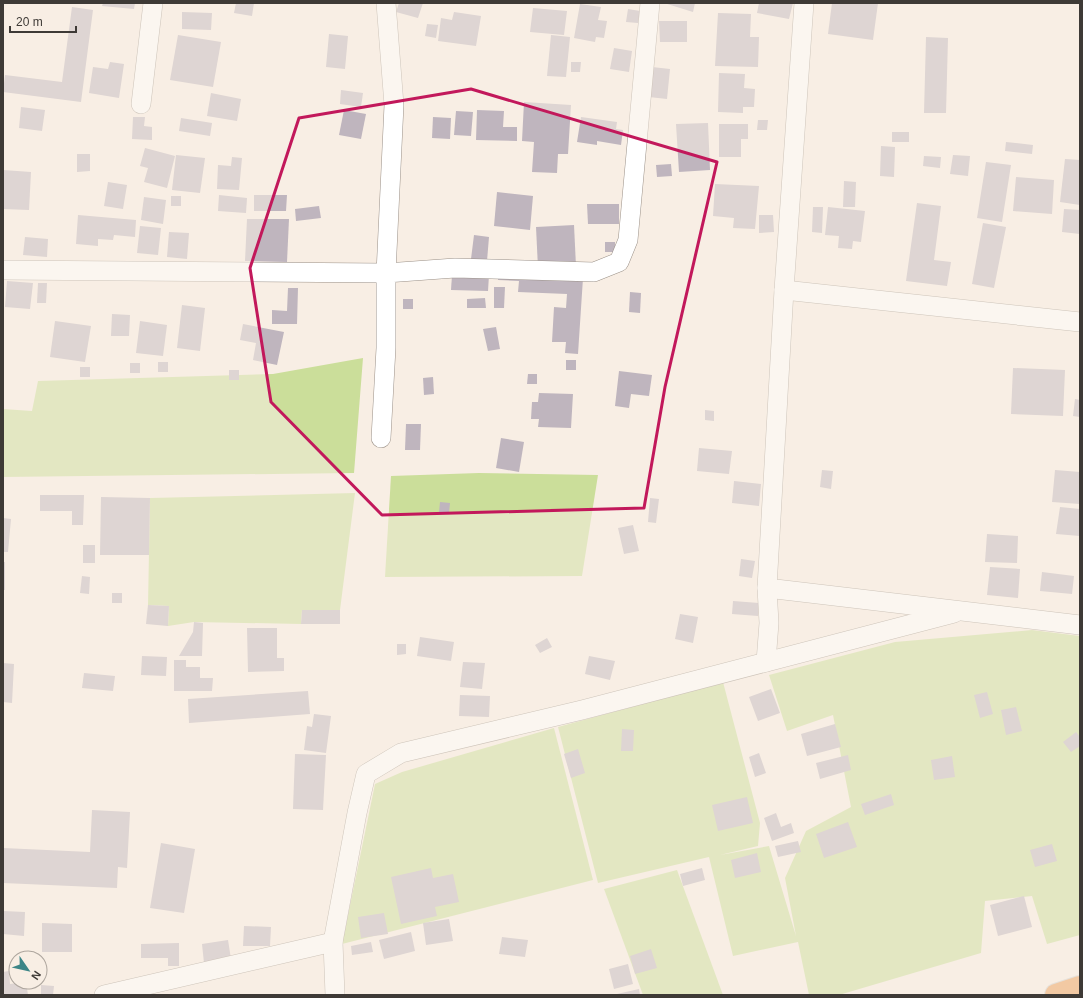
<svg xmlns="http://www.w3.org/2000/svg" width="1083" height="998" font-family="Helvetica,sans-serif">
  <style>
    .green { fill: #cbde9a }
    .building { fill: #bfb5be }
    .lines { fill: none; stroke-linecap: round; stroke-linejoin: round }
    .minor-casing { stroke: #9b9188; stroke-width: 20 }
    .trunk-casing { stroke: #d1d0cf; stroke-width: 24 }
    .minor { stroke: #fff; stroke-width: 19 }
    .trunk { stroke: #ea9c56; stroke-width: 22 }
    .marked { fill: none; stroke: #c2185b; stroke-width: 3; stroke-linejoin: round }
  </style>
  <rect width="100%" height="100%" fill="#f8eee4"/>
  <!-- green -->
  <g class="green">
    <polygon points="363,358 354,473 3,477 3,409 32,411 38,381 273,374"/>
    <polygon points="479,473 598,475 582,576 385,577 391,476"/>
    <polygon points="355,493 340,610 302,610 301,624 194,622 168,626 169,606 148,605 150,498"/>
    <polygon points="1032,630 1080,636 1080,935 1047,944 1032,896 985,901 981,953 839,995 809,995 798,942 733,956 709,857 598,883 558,727 723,682 760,823 758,846 720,855 769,846 796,936 785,878 806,831 851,807 833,715 787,731 769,675 895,642"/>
    <polygon points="554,728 593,880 342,944 375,784 402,772"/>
    <polygon points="677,870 723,995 643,995 604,889"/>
  </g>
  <!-- building -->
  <g class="building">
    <polygon points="103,3 135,3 134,9 102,6"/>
    <polygon points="236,3 254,3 252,16 234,13"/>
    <polygon points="399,3 423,3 418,18 396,12"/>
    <polygon points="664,3 695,3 693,12"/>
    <polygon points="759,3 793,3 789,19 757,13"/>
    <polygon points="832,3 878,3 873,40 828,34"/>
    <polygon points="580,4 601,7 598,20 607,21 604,38 596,37 595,42 574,38"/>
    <polygon points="72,7 93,10 81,102 3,92 5,75 62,82"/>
    <polygon points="533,8 567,11 564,35 530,32"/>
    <polygon points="628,9 640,11 638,23 626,22"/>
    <polygon points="182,12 212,13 211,30 182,29"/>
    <polygon points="454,12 481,16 476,46 438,41 441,18 452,20"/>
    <polygon points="718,13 751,14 750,37 759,37 758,67 715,66"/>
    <polygon points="659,21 687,21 687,42 660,42"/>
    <polygon points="427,24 438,25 436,38 425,36"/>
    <polygon points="329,34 348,36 345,69 326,67"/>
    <polygon points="178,35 221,42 213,87 170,80"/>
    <polygon points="551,35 570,37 566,77 547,76"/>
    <polygon points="926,37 948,38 946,113 924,113"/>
    <polygon points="614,48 632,51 629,72 610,69"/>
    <polygon points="110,62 124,64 119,98 89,93 93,67 108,69"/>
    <polygon points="571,62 581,62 580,72 571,72"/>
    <polygon points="652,67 670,69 667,99 649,97"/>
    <polygon points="719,73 745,74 744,88 755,89 754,107 743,107 743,113 718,112"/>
    <polygon points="341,90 363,93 361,107 340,104"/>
    <polygon points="211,93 241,99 237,121 207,116"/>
    <polygon points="524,102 571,105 568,154 558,154 557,173 532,172 534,142 522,141"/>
    <polygon points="21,107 45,110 42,131 19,128"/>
    <polygon points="344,110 366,114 361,139 339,135"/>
    <polygon points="477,110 504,111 503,127 517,127 517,141 476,140"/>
    <polygon points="456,111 473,112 471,136 454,135"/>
    <polygon points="133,117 145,117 144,126 152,127 152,140 132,139"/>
    <polygon points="433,117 451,118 450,139 432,138"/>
    <polygon points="581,117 617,122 616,129 623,130 621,145 597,141 597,145 577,142"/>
    <polygon points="181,118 212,123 210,136 179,131"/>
    <polygon points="758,120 768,120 767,130 757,130"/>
    <polygon points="708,123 710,170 679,172 676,124"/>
    <polygon points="719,124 748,124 748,139 741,139 741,157 719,157"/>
    <rect x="892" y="132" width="17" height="10"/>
    <polygon points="1006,142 1033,145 1032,154 1005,151"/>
    <polygon points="881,146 895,147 894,177 880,176"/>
    <polygon points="145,148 175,156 167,188 144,182 148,168 140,166"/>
    <polygon points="77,154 90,154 90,171 77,172"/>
    <polygon points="176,155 205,158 200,193 172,190"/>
    <polygon points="953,155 970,156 968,176 950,174"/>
    <polygon points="924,156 941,157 940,168 923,166"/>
    <polygon points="232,157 242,158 239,190 217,189 218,165 231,166"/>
    <polygon points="1065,159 1080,160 1080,205 1060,202"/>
    <polygon points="986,162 1011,165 1002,222 977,218"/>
    <polygon points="671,164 672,176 657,177 656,165"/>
    <polygon points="3,170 31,172 29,210 3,209"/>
    <polygon points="1016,177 1054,180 1052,214 1013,211"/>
    <polygon points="844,181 856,182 855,207 843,207"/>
    <polygon points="108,182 127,185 123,209 104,206"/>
    <polygon points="715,184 759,186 755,229 733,228 734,218 713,216"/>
    <polygon points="497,192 533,196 530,230 494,226"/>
    <polygon points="219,195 247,198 246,213 218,211"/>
    <polygon points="254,195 287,195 286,211 254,211"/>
    <rect x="171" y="196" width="10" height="10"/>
    <polygon points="144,197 166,200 163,224 141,220"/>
    <polygon points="917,203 941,206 934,260 951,262 947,286 906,281"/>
    <polygon points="587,204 619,204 619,224 588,224"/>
    <polygon points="319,206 321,218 296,221 295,209"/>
    <polygon points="813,207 823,207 822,233 812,232"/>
    <polygon points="828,207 865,211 861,242 853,241 852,249 838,248 839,236 825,235"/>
    <polygon points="1064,209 1080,210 1080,234 1062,232"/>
    <polygon points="78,215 136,220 135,237 114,235 113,240 98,239 98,246 76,244"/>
    <polygon points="759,215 773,215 774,232 759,233"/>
    <polygon points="247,219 289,219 287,262 245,261"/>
    <polygon points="983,223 1006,227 994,288 972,284"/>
    <polygon points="574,225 576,266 538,268 536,227"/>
    <polygon points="140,226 161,228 158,255 137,253"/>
    <polygon points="169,232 189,233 187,259 167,257"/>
    <polygon points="474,235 489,237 487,261 471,259"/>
    <polygon points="25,237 48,239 47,257 23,255"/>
    <rect x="605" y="242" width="10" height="10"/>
    <polygon points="498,274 583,278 578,354 565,353 566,342 552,342 554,307 566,308 567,294 518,292 519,281 498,280"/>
    <polygon points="452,275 489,275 488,291 451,290"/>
    <polygon points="7,281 33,283 30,309 5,307"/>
    <polygon points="38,283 47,283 46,303 37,303"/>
    <polygon points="494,287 505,287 504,308 494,308"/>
    <polygon points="288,288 298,288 297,324 272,324 272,310 287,311"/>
    <polygon points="630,292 641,293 640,313 629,312"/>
    <polygon points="485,298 486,308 467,308 467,299"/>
    <rect x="403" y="299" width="10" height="10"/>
    <polygon points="182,305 205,308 200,351 177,348"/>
    <polygon points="112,314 130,315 129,336 111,336"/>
    <polygon points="55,321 91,326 85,362 50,357"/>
    <polygon points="140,321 167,325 163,356 136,353"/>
    <polygon points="243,324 284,332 277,365 253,360 256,343 240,340"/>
    <polygon points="496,327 500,349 488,351 483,329"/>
    <rect x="566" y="360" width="10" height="10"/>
    <rect x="158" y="362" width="10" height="10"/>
    <rect x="130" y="363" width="10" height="10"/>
    <rect x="80" y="367" width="10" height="10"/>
    <polygon points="1013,368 1065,370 1063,416 1011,414"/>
    <rect x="229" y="370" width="10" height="10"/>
    <polygon points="619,371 652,375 649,396 631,394 629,408 615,406"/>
    <polygon points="528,374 537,374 537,384 527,384"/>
    <polygon points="433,377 434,394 424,395 423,378"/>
    <polygon points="539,393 573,394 571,428 538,427 539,419 531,419 532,402 538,402"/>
    <polygon points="1075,399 1080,400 1080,417 1073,416"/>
    <polygon points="705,410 714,411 714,421 705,420"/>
    <polygon points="406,424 421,424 420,450 405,450"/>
    <polygon points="501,438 524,442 519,472 496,468"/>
    <polygon points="699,448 732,451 729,474 697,471"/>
    <polygon points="822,470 833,471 831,489 820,487"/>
    <polygon points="1055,470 1080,472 1080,504 1052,502"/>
    <polygon points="734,481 761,484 759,506 732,503"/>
    <polygon points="40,495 84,495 83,525 72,525 72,511 40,511"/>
    <polygon points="101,497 150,498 149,555 100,555"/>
    <polygon points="650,498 659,499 656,523 648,522"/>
    <polygon points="440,502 450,503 449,513 439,512"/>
    <polygon points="1060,507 1080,509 1080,536 1056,534"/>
    <polygon points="3,518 11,519 8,552 3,552"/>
    <polygon points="633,525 639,551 624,554 618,528"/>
    <polygon points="987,534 1018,536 1017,563 985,562"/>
    <rect x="83" y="545" width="12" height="18"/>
    <polygon points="741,559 755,561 752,578 739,576"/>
    <rect x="3" y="562" width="2" height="28"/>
    <polygon points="990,567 1020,569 1018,598 987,595"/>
    <polygon points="1042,572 1074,576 1072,594 1040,591"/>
    <polygon points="82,576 90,577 89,594 80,593"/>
    <rect x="112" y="593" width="10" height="10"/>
    <polygon points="733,601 759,603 758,616 732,614"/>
    <polygon points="148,605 169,606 168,626 146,624"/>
    <polygon points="302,610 340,610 340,624 301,624"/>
    <polygon points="680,614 698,617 693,643 675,639"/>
    <polygon points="194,622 203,623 202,656 179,656 193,632"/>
    <polygon points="247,628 277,628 277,658 284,658 284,671 248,672"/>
    <polygon points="420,637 454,642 451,661 417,656"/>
    <polygon points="547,638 552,647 540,653 535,645"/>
    <polygon points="397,644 406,644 406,654 397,655"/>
    <polygon points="142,656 167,657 166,676 141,675"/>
    <polygon points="589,656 615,661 610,680 585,674"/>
    <polygon points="174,660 186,660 186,667 200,667 200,678 213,678 212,691 174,691"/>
    <polygon points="463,662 485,663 482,689 460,687"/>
    <polygon points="3,663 14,664 12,703 3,702"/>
    <polygon points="84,673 115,676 113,691 82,688"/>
    <polygon points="771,689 780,713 758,721 749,697"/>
    <polygon points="308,691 310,714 189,723 188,699"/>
    <polygon points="987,692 993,714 980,718 974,695"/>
    <polygon points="460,695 490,696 489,717 459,716"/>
    <polygon points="1016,707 1022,731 1006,735 1001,710"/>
    <polygon points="314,714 331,716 326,753 304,750 307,726 312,727"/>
    <polygon points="835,724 841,747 807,756 801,734"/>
    <polygon points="622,729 634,730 633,751 621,751"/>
    <polygon points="1076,732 1080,737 1080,746 1071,752 1063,742"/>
    <polygon points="578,749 585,773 571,778 564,754"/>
    <polygon points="759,753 766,773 755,777 749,757"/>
    <polygon points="295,754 326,755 323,810 293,809"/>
    <polygon points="848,755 851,770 820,779 816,763"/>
    <polygon points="952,756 955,777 934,780 931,760"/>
    <polygon points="891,794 894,805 865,815 861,804"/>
    <polygon points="747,797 753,823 718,831 712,805"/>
    <polygon points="92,810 130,812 127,868 118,867 117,888 3,883 3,848 90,852"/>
    <polygon points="776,813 781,827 791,823 794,833 772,841 764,818"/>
    <polygon points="848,822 857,847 824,858 816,834"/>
    <polygon points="798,841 801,852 778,857 775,846"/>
    <polygon points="161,843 195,849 184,913 150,908"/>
    <polygon points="1052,844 1057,861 1035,867 1030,850"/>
    <polygon points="757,853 761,872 735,878 731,860"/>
    <polygon points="431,868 433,878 453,874 459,902 435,907 437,916 401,924 391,877"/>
    <polygon points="702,868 705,880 683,886 680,874"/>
    <polygon points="1024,896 1032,927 998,936 990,905"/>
    <polygon points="3,911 25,912 24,936 3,934"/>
    <polygon points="384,913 388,934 361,938 358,917"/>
    <polygon points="449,919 453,941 426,945 423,923"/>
    <polygon points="42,923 72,924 72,952 42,952"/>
    <polygon points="244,926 271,927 270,946 243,946"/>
    <polygon points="411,932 415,951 384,959 379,940"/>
    <polygon points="502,937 528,940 525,957 499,954"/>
    <polygon points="228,940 231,959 204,963 202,944"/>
    <polygon points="371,942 373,952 352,955 351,946"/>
    <polygon points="179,943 179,966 168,966 168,958 141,958 141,944"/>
    <polygon points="651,949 657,968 635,974 630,956"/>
    <polygon points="628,964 633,984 614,989 609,969"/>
    <polygon points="9,971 10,984 26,982 28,995 3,995 3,972"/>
    <polygon points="41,985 54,986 53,995 41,995"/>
    <polygon points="639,989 640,995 617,995 617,994"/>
  </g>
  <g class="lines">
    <!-- minor casing -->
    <g class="minor-casing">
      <g id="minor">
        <polyline points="804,3 784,290 767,588 1080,625"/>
        <polyline points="141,104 153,3"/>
        <polyline points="3,270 386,273 394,105 386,3"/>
        <polyline points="784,290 1080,322"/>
        <polyline points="381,438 386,348 386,273 455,268 594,272 619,262 628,240 650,3"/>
        <polyline points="766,662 769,623 767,588"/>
        <polyline points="104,995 333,942"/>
        <polyline points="335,995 333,942 357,813 366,774 401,753 582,710 954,613"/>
      </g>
    </g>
    <!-- trunk casing -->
    <g class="trunk-casing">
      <polyline id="trunk" points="1056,995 1080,987"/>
    </g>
    <!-- minor -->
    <use href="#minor" class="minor"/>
    <!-- trunk -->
    <use href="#trunk" class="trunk"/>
  </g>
  <!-- marked area -->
  <path d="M0 0H1083V998H0ZM 471,89 L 717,162 L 665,387 L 644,508 L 382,515 L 271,402 L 250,268 L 299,118 Z" fill="#f8eee4" fill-opacity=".55" fill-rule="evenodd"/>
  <path class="marked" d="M 471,89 L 717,162 L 665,387 L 644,508 L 382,515 L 271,402 L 250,268 L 299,118 Z"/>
  <!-- border -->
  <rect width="1083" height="998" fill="none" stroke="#3e3a36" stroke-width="8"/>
  <!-- north arrow -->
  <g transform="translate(28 970) rotate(124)"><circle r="19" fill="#f8eee4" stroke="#aea69e"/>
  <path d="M0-3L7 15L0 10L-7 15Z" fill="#3c8587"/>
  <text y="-6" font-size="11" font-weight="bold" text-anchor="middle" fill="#3e3a36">N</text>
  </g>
  <!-- scale -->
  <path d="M10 26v6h66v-6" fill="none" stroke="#3e3a36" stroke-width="2"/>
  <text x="16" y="26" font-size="12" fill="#3e3a36" stroke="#f8eee4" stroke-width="3" paint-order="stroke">20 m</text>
</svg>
